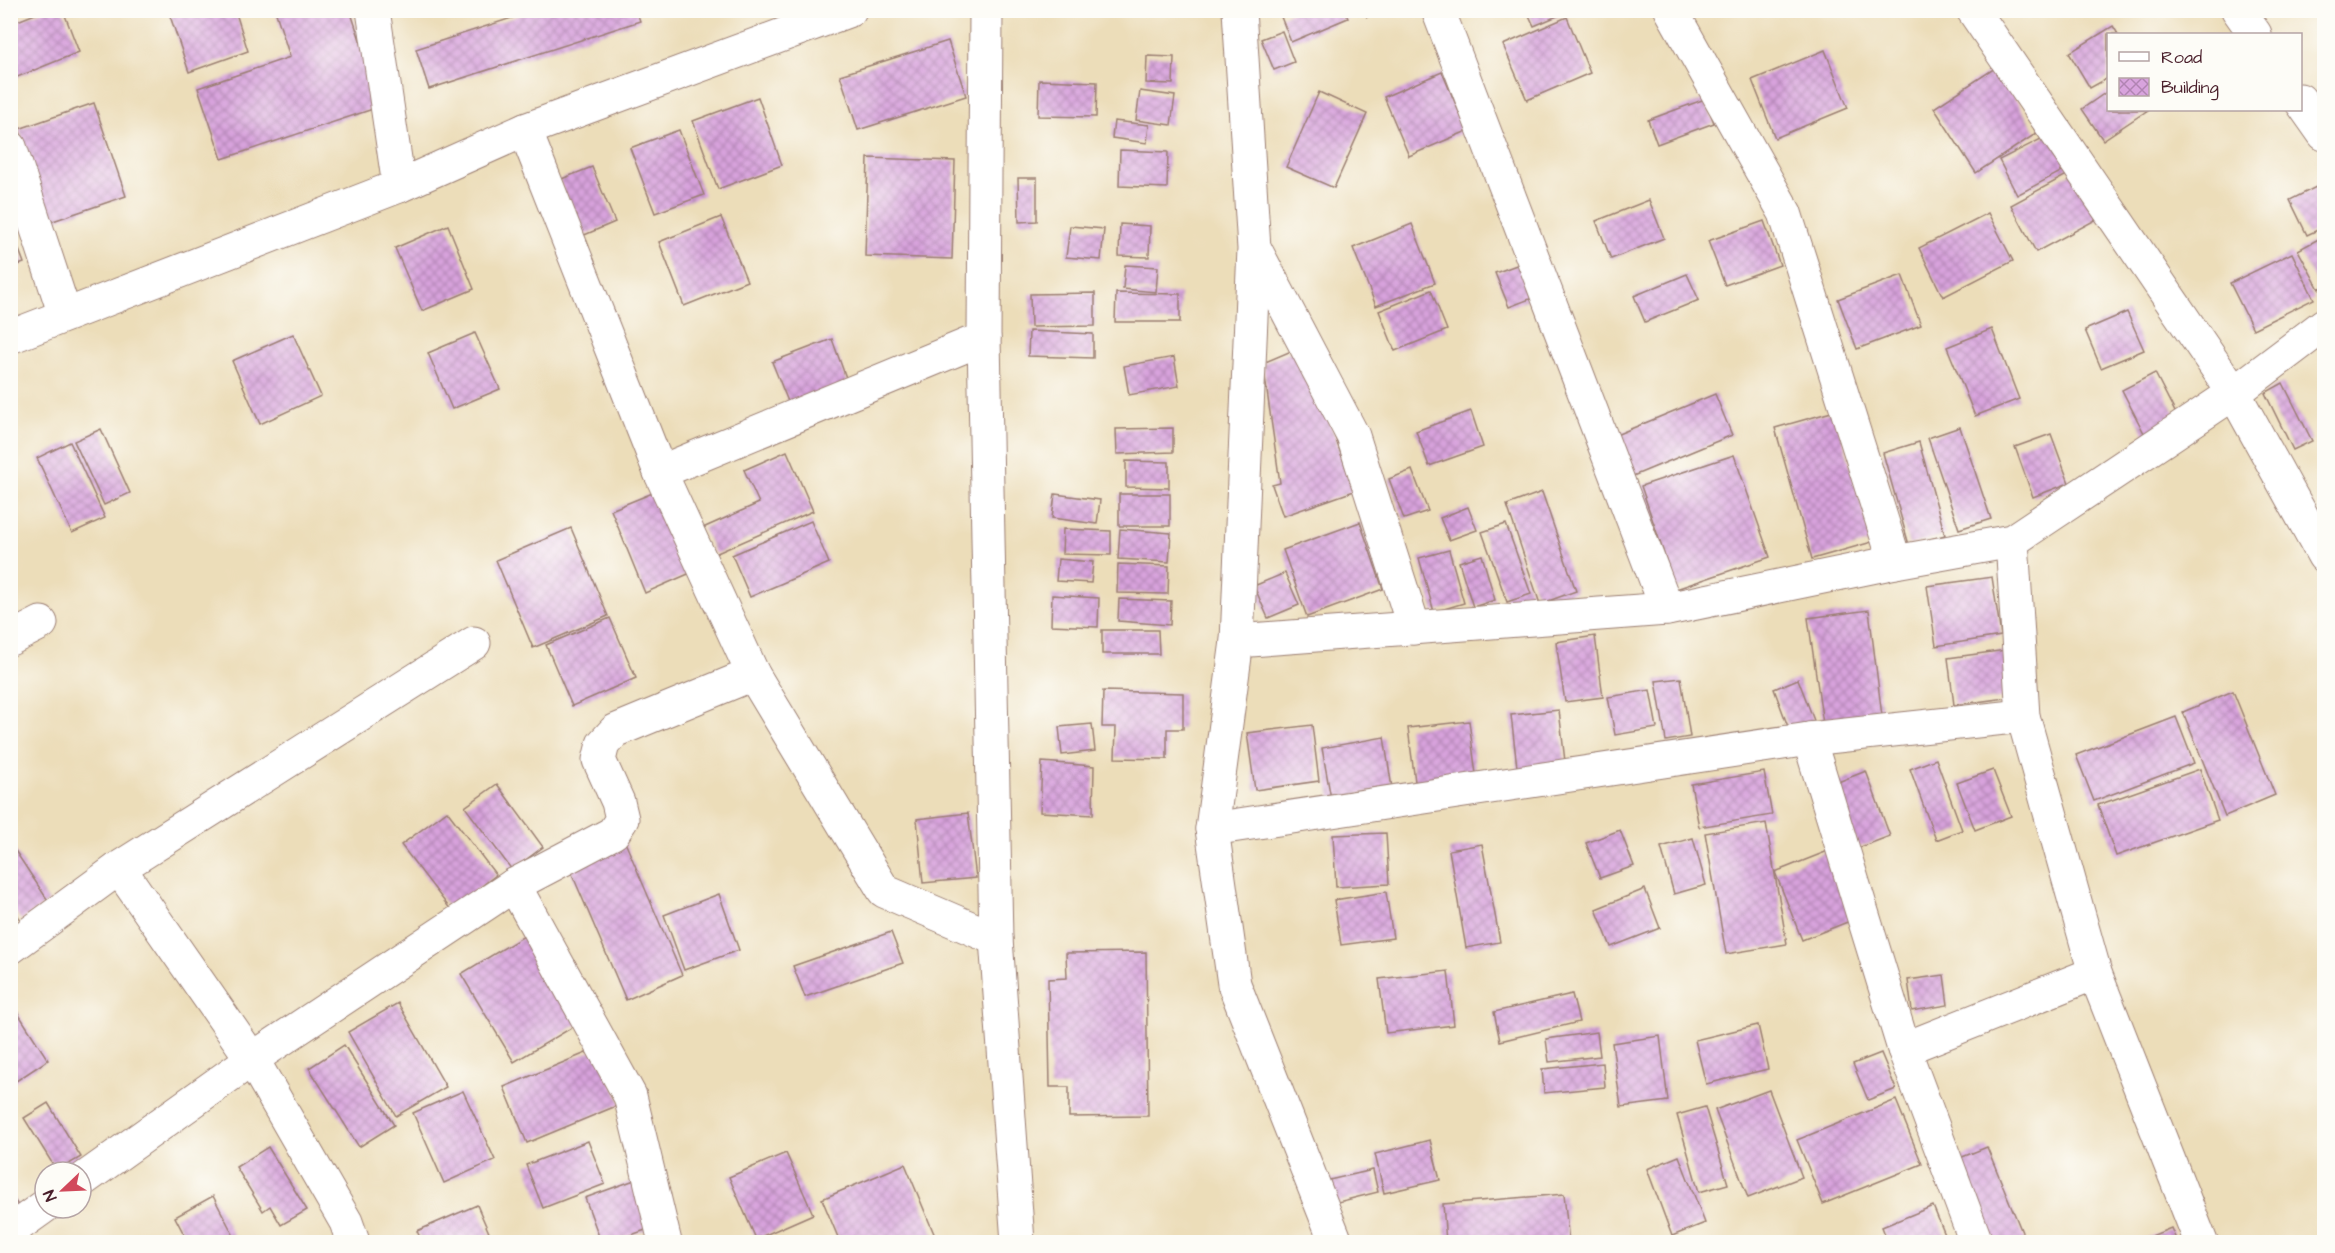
<svg xmlns="http://www.w3.org/2000/svg" width="2335" height="1253" font-family="'Architects Daughter',sans-serif">
  <style>
    .building { fill: url(#building-cross-hatch) }
    .lines { fill: none; stroke-linecap: round; stroke-linejoin: round }
    .minor-casing { stroke: #9b7e72; stroke-width: 35 }
    .minor { stroke: #fff; stroke-width: 33 }
  </style>
  <defs>
    <pattern id="building-cross-hatch" width="8" height="8" patternUnits="userSpaceOnUse" patternTransform="scale(1.5)"><rect width="8" height="8" fill="#d8a3dd"/><path d="M0 0l8 8M0 8l8-8" fill="none" stroke="#b184b3"/></pattern>
  </defs>
  <rect width="100%" height="100%" fill="#fdfcf7"/>
  <filter id="ink" filterUnits="userSpaceOnUse"><feTurbulence type="fractalNoise" baseFrequency=".0167" numOctaves="2"/><feDisplacementMap in="SourceGraphic" scale="12" xChannelSelector="R" yChannelSelector="G"/><feConvolveMatrix kernelMatrix="1 2 1 2 8 2 1 2 1" color-interpolation-filters="sRGB"/></filter>
  <filter id="wash" filterUnits="userSpaceOnUse"><feTurbulence type="fractalNoise" baseFrequency=".008" numOctaves="4" result="noise"/><feDisplacementMap in="SourceGraphic" scale="24" xChannelSelector="R" yChannelSelector="G"/><feGaussianBlur stdDeviation="1.35" result="paint"/><feColorMatrix in="noise" values="0 0 0 0 0 0 0 0 0 0 0 0 0 0 0 0 0 1.4 0 .05"/><feComposite in="paint" operator="in"/></filter>
  <g filter="url(#wash)">
    <rect width="100%" height="100%" fill="#ecddb9"/>
    <g id="blocks">
      <!-- building -->
      <g class="building">
        <polygon points="45,10 63,10 79,52 10,80 10,24"/>
        <polygon points="168,10 235,10 248,51 189,72"/>
        <polygon points="275,10 350,10 382,106 222,159 198,88 290,57"/>
        <polygon points="526,10 636,10 640,21 429,89 416,49 527,13"/>
        <polygon points="1296,10 1344,10 1348,18 1291,42 1281,17"/>
        <polygon points="1364,10 1383,10 1367,17"/>
        <polygon points="1527,11 1569,11 1534,26"/>
        <polygon points="1567,17 1590,73 1527,100 1503,45"/>
        <polygon points="2113,26 2118,34 2108,34 2108,78 2090,88 2069,53"/>
        <polygon points="1282,31 1294,62 1274,70 1261,39"/>
        <polygon points="948,41 966,96 858,130 840,75"/>
        <polygon points="1825,50 1848,108 1775,138 1752,80"/>
        <polygon points="1147,56 1174,57 1173,84 1146,83"/>
        <polygon points="1995,68 2037,133 1976,173 1934,108"/>
        <polygon points="1442,72 1467,131 1409,156 1384,97"/>
        <polygon points="1039,80 1097,82 1096,117 1038,116"/>
        <polygon points="1140,91 1175,96 1171,125 1136,120"/>
        <polygon points="2108,91 2108,110 2148,110 2103,140 2082,109"/>
        <polygon points="1319,92 1367,114 1334,188 1286,167"/>
        <polygon points="758,97 782,165 718,189 693,121"/>
        <polygon points="1705,99 1714,123 1657,144 1648,120"/>
        <polygon points="94,103 126,196 50,222 19,129"/>
        <polygon points="1114,121 1149,125 1147,143 1112,138"/>
        <polygon points="679,130 704,195 655,213 630,148"/>
        <polygon points="2053,133 2070,167 2017,195 1999,160"/>
        <polygon points="1120,150 1168,152 1167,188 1119,186"/>
        <polygon points="868,158 955,161 952,259 865,256"/>
        <polygon points="592,167 615,222 582,236 559,180"/>
        <polygon points="2076,170 2101,217 2036,252 2011,205"/>
        <polygon points="1018,178 1037,178 1037,221 1019,222"/>
        <polygon points="2324,183 2324,227 2307,235 2290,200"/>
        <polygon points="1649,200 1664,238 1611,259 1596,221"/>
        <polygon points="1988,213 2013,261 1943,297 1919,248"/>
        <polygon points="721,217 747,281 684,306 659,242"/>
        <polygon points="1764,221 1780,265 1725,285 1708,241"/>
        <polygon points="1120,224 1150,226 1149,257 1119,256"/>
        <polygon points="1412,224 1435,283 1376,306 1353,248"/>
        <polygon points="448,225 474,289 422,311 395,248"/>
        <polygon points="10,226 24,263 10,268"/>
        <polygon points="1070,226 1104,229 1101,260 1066,257"/>
        <polygon points="2324,236 2324,286 2319,289 2298,250"/>
        <polygon points="2292,253 2314,299 2253,329 2230,283"/>
        <polygon points="1522,263 1535,297 1509,307 1495,273"/>
        <polygon points="1125,265 1158,267 1156,292 1123,289"/>
        <polygon points="1687,274 1699,300 1645,322 1634,296"/>
        <polygon points="1902,275 1921,325 1857,349 1838,299"/>
        <polygon points="1431,290 1447,330 1395,351 1379,311"/>
        <polygon points="1095,293 1095,326 1031,327 1030,294"/>
        <polygon points="1116,293 1180,294 1180,322 1115,322"/>
        <polygon points="2127,312 2144,350 2101,368 2085,330"/>
        <polygon points="1992,329 2019,399 1975,416 1947,347"/>
        <polygon points="1029,331 1093,334 1093,358 1028,356"/>
        <polygon points="475,333 500,389 452,409 428,353"/>
        <polygon points="293,334 321,396 260,424 232,361"/>
        <polygon points="832,339 849,386 791,409 772,362"/>
        <polygon points="1303,346 1354,491 1283,516 1272,485 1280,483 1263,363"/>
        <polygon points="1174,357 1179,386 1129,395 1124,366"/>
        <polygon points="2155,373 2178,418 2145,435 2122,390"/>
        <polygon points="2283,383 2312,441 2293,450 2265,393"/>
        <polygon points="1715,394 1732,435 1633,476 1616,435"/>
        <polygon points="1471,411 1483,447 1429,466 1416,431"/>
        <polygon points="1835,411 1872,542 1812,559 1775,428"/>
        <polygon points="1960,427 1991,519 1959,529 1928,438"/>
        <polygon points="1173,428 1173,452 1117,454 1116,429"/>
        <polygon points="101,429 130,493 104,505 74,441"/>
        <polygon points="2051,434 2069,483 2033,497 2015,447"/>
        <polygon points="70,442 105,518 72,533 37,458"/>
        <polygon points="1919,442 1945,535 1909,545 1883,453"/>
        <polygon points="787,451 813,511 715,554 703,528 759,503 744,470"/>
        <polygon points="1734,455 1770,557 1676,589 1641,486"/>
        <polygon points="1126,461 1169,462 1169,488 1126,487"/>
        <polygon points="1412,470 1428,511 1404,519 1389,479"/>
        <polygon points="660,490 695,571 645,593 611,510"/>
        <polygon points="1542,492 1576,591 1540,604 1507,505"/>
        <polygon points="1055,494 1100,500 1097,524 1052,518"/>
        <rect x="1119" y="494" width="51" height="32"/>
        <polygon points="1468,507 1477,530 1449,540 1440,518"/>
        <polygon points="811,521 829,563 750,597 732,555"/>
        <polygon points="1360,522 1383,589 1307,617 1283,550"/>
        <polygon points="1506,524 1531,594 1507,602 1482,532"/>
        <polygon points="571,528 608,616 533,648 496,560"/>
        <polygon points="1063,529 1111,531 1111,555 1062,554"/>
        <polygon points="1120,529 1171,533 1169,562 1118,559"/>
        <polygon points="1449,550 1464,603 1434,612 1419,558"/>
        <polygon points="1482,555 1495,600 1473,607 1459,562"/>
        <polygon points="1058,559 1093,562 1091,583 1056,581"/>
        <polygon points="1118,564 1169,566 1168,594 1117,593"/>
        <polygon points="1285,573 1299,605 1268,618 1254,586"/>
        <polygon points="1992,577 2001,636 1936,646 1927,586"/>
        <polygon points="1052,595 1099,598 1098,627 1051,625"/>
        <polygon points="1119,599 1171,601 1170,625 1118,621"/>
        <polygon points="1869,610 1882,716 1823,724 1808,618"/>
        <polygon points="610,618 636,678 572,706 546,645"/>
        <polygon points="1102,630 1158,630 1159,654 1102,654"/>
        <polygon points="1595,636 1603,697 1565,702 1556,642"/>
        <polygon points="2006,650 2013,697 1954,705 1948,658"/>
        <polygon points="1681,678 1690,737 1666,741 1656,681"/>
        <polygon points="1798,679 1815,723 1790,732 1774,689"/>
        <polygon points="1650,690 1657,728 1615,735 1608,697"/>
        <polygon points="1103,691 1183,693 1183,729 1167,729 1167,759 1115,758 1116,727 1102,727"/>
        <polygon points="2233,691 2275,795 2225,816 2183,712"/>
        <polygon points="1559,710 1566,770 1518,776 1511,715"/>
        <polygon points="2176,717 2194,763 2094,801 2076,755"/>
        <polygon points="1469,721 1477,782 1416,789 1408,728"/>
        <polygon points="1092,724 1095,751 1062,755 1059,727"/>
        <polygon points="1312,725 1319,781 1255,790 1247,733"/>
        <polygon points="1384,737 1392,788 1331,799 1322,748"/>
        <polygon points="1936,759 1962,830 1936,840 1910,769"/>
        <polygon points="1042,762 1094,766 1093,815 1040,812"/>
        <polygon points="2200,769 2218,820 2116,856 2098,805"/>
        <polygon points="1993,770 2011,816 1975,830 1957,783"/>
        <polygon points="1866,771 1890,836 1858,848 1833,784"/>
        <polygon points="1764,772 1772,815 1699,827 1691,784"/>
        <polygon points="497,784 543,847 512,870 465,807"/>
        <polygon points="447,811 496,875 451,910 401,845"/>
        <polygon points="968,813 976,878 923,883 917,819"/>
        <polygon points="1766,823 1787,944 1726,954 1705,833"/>
        <polygon points="1620,830 1634,866 1600,878 1586,843"/>
        <polygon points="1386,833 1389,884 1336,887 1333,835"/>
        <polygon points="1693,838 1706,885 1674,894 1661,847"/>
        <polygon points="625,842 682,975 626,1000 569,867"/>
        <polygon points="10,843 49,902 21,920 10,904"/>
        <polygon points="1482,844 1500,942 1466,948 1449,850"/>
        <polygon points="1828,851 1855,919 1802,940 1775,872"/>
        <polygon points="1645,889 1660,928 1611,947 1596,909"/>
        <polygon points="1386,892 1393,938 1341,945 1334,900"/>
        <polygon points="719,894 739,950 684,970 664,915"/>
        <polygon points="891,932 903,963 805,997 793,966"/>
        <polygon points="529,933 583,1021 514,1062 461,974"/>
        <polygon points="1146,952 1148,1116 1069,1117 1069,1087 1050,1087 1048,979 1067,978 1066,953"/>
        <polygon points="1448,971 1454,1025 1386,1033 1379,979"/>
        <polygon points="1944,975 1948,1005 1912,1011 1908,980"/>
        <polygon points="1572,994 1579,1022 1500,1041 1494,1012"/>
        <polygon points="398,1003 446,1087 396,1116 348,1032"/>
        <polygon points="16,1010 48,1060 10,1085 10,1013"/>
        <polygon points="1758,1025 1768,1069 1706,1084 1695,1040"/>
        <polygon points="1597,1032 1600,1056 1549,1062 1546,1039"/>
        <polygon points="1660,1036 1668,1101 1621,1107 1612,1043"/>
        <polygon points="344,1045 394,1125 359,1147 309,1068"/>
        <polygon points="598,1048 621,1104 527,1143 504,1087"/>
        <polygon points="1881,1053 1896,1089 1868,1100 1853,1064"/>
        <polygon points="1603,1063 1605,1087 1544,1093 1542,1069"/>
        <polygon points="1769,1090 1802,1177 1748,1198 1715,1110"/>
        <polygon points="463,1091 495,1160 444,1183 413,1113"/>
        <polygon points="1896,1100 1922,1164 1823,1204 1797,1140"/>
        <polygon points="48,1103 81,1157 57,1171 24,1118"/>
        <polygon points="1705,1107 1728,1184 1699,1192 1677,1115"/>
        <polygon points="1430,1140 1440,1180 1384,1193 1375,1154"/>
        <polygon points="588,1141 605,1184 543,1208 526,1165"/>
        <polygon points="268,1147 307,1210 281,1225 270,1206 263,1211 236,1167"/>
        <polygon points="1987,1147 2026,1242 1983,1242 1950,1162"/>
        <polygon points="786,1153 813,1214 756,1239 729,1177"/>
        <polygon points="1679,1156 1705,1223 1672,1236 1647,1169"/>
        <polygon points="905,1164 935,1236 920,1242 840,1242 822,1199"/>
        <polygon points="1373,1170 1378,1192 1334,1203 1329,1180"/>
        <polygon points="640,1178 657,1226 611,1242 601,1242 585,1198"/>
        <polygon points="10,1193 20,1209 10,1215"/>
        <polygon points="1564,1194 1569,1242 1446,1242 1443,1204"/>
        <polygon points="213,1196 237,1242 188,1242 175,1217"/>
        <polygon points="477,1205 493,1242 422,1242 417,1231"/>
        <polygon points="1933,1206 1948,1242 1888,1242 1882,1227"/>
        <polygon points="2171,1228 2177,1242 2137,1242"/>
      </g>
    </g>
  </g>
  <g filter="url(#ink)">
    <use href="#blocks" fill-opacity="0" stroke="#9b7e72" stroke-width="1.5"/>
    <g class="lines">
      <!-- minor casing -->
      <g class="minor-casing">
        <g id="minor">
          <polyline points="373,10 399,186"/>
          <polyline points="986,10 984,338 996,939 1018,1242"/>
          <polyline points="1239,10 1254,249 1237,641 1212,829 1234,984 1336,1242"/>
          <polyline points="1438,10 1667,609"/>
          <polyline points="1671,10 1785,213 1895,562"/>
          <polyline points="1973,10 2234,393 2324,556"/>
          <polyline points="2238,10 2255,34"/>
          <polyline points="2300,100 2324,134"/>
          <polyline points="525,130 660,472 753,674 884,891 996,939"/>
          <polyline points="10,147 65,315"/>
          <polyline points="1255,249 1353,436 1414,628"/>
          <polyline points="10,337 399,186 525,130 850,10"/>
          <polyline points="660,472 984,338"/>
          <polyline points="2012,541 2023,716 2095,973 2201,1242"/>
          <polyline points="10,639 41,623"/>
          <polyline points="1237,641 1667,609 1895,562 2012,541 2234,393 2324,325"/>
          <polyline points="1809,739 1904,1049 1976,1242"/>
          <polyline points="1212,829 1809,739 2023,716"/>
          <polyline points="514,885 630,1096 665,1242"/>
          <polyline points="10,948 119,868"/>
          <polyline points="1904,1049 2095,973"/>
          <polyline points="81,1181 252,1059 514,885 613,833 622,819 618,802 599,760 603,744 615,731 753,674"/>
          <polyline points="10,1231 45,1206"/>
          <polyline points="353,1242 346,1222 252,1059 119,868 474,643"/>
        </g>
      </g>
      <!-- minor -->
      <use href="#minor" class="minor"/>
    </g>
  </g>
  <!-- margin -->
  <rect width="2335" height="1253" fill="none" stroke="#fdfcf7" stroke-width="36"/>
  <!-- legend -->
  <rect x="2107" y="33" width="195" height="78" fill="#fdfcf7" stroke="#b5a4a5" stroke-width="1.5"/>
  <rect x="2119" y="52" width="30" height="9" fill="#ffffff" stroke="#b5a4a5" stroke-width="1.5"/>
  <text x="2161" y="63" font-size="18" fill="#4a1f2b">Road</text>
  <rect x="2119" y="78" width="30" height="18" fill="url(#building-cross-hatch)" stroke="#b5a4a5" stroke-width="1.5"/>
  <text x="2161" y="93" font-size="18" fill="#4a1f2b">Building</text>
  <!-- north arrow -->
  <g transform="translate(63 1190) rotate(247)"><circle r="28" fill="#fdfcf7" stroke="#b5a4a5" stroke-width="1.5"/>
  <path d="M0-4.5L10 22L0 15L-10 22Z" fill="#d1495b"/>
  <text y="-9" font-size="16" font-weight="bold" text-anchor="middle" fill="#4a1f2b">N</text>
  </g>
</svg>
